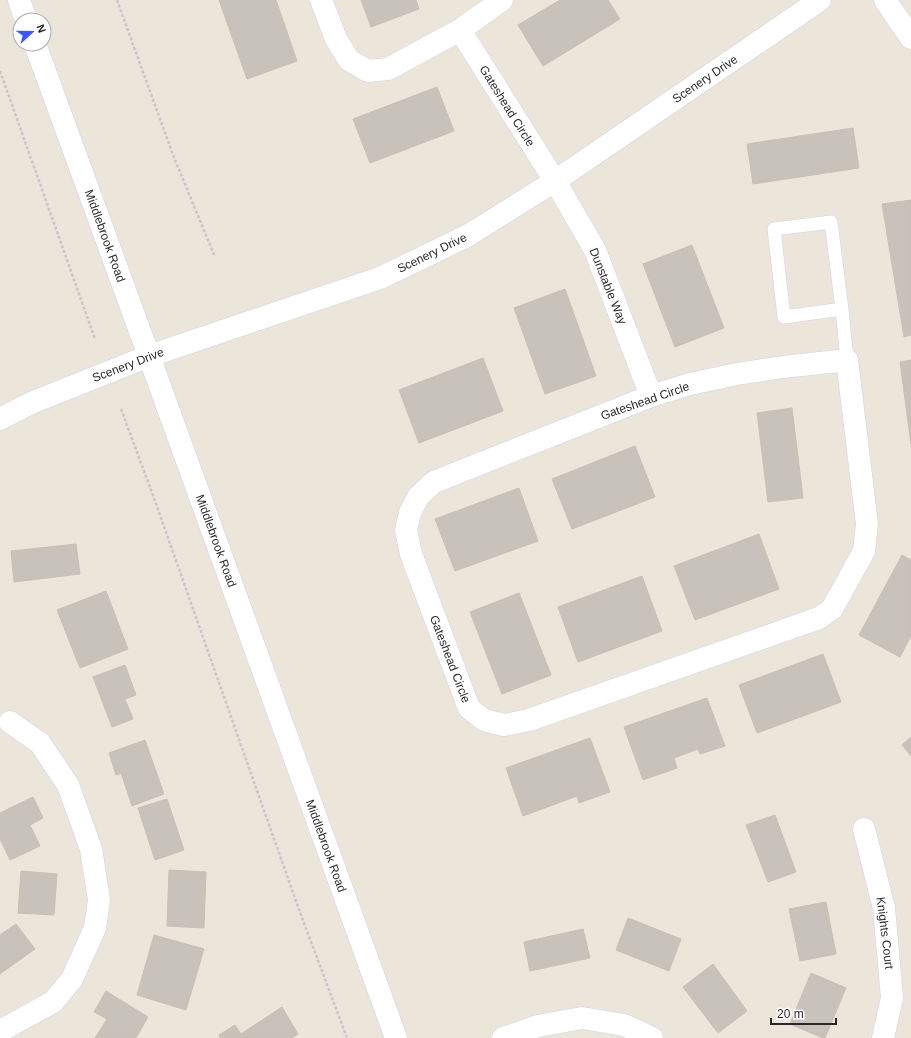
<svg xmlns="http://www.w3.org/2000/svg" width="911" height="1038" font-family="Arial,sans-serif">
  <style>
    .building { fill: #c7c2ba; stroke: #c7c1b4 }
    .lines { fill: none; stroke-linecap: round; stroke-linejoin: round }
    .service-casing { stroke: #d0d3e3; stroke-width: 14 }
    .minor-casing { stroke: #d0d3e3; stroke-width: 23 }
    .tertiary-casing { stroke: #d0d3e3; stroke-width: 23 }
    .path { stroke: #c7c7c7; stroke-width: 2.5; stroke-dasharray: 3 2; stroke-linecap: butt }
    .service { stroke: #fff; stroke-width: 13 }
    .minor { stroke: #fff; stroke-width: 22 }
    .tertiary { stroke: #fff; stroke-width: 22 }
    .labels { text-anchor: middle; dominant-baseline: central; stroke-width: 3.5; stroke-linejoin: round; paint-order: stroke }
    .street-label { font-size: 12px; fill: #292929; stroke: #fff }
  </style>
  <rect width="100%" height="100%" fill="#ece5da"/>
  <!-- building -->
  <g class="building">
    <polygon points="219,0 276,0 297,61 247,79"/>
    <polygon points="361,0 416,0 419,9 371,27"/>
    <polygon points="560,0 608,0 620,19 543,66 518,25"/>
    <polygon points="437,87 454,131 370,163 353,119"/>
    <polygon points="853,128 859,168 753,184 747,144"/>
    <polygon points="911,200 911,335 904,337 882,204"/>
    <polygon points="692,245 724,328 675,347 643,264"/>
    <polygon points="565,289 596,376 545,394 514,308"/>
    <polygon points="483,358 503,411 419,443 399,390"/>
    <polygon points="911,360 911,444 900,362"/>
    <polygon points="792,408 803,498 768,502 757,413"/>
    <polygon points="635,446 655,497 572,529 552,479"/>
    <polygon points="519,488 538,541 455,571 435,519"/>
    <polygon points="759,534 779,589 695,620 674,566"/>
    <polygon points="76,544 80,574 14,582 11,551"/>
    <polygon points="902,555 911,560 911,636 900,657 859,635"/>
    <polygon points="642,576 662,631 578,662 558,607"/>
    <polygon points="106,591 128,649 80,668 57,610"/>
    <polygon points="519,593 551,675 502,694 470,612"/>
    <polygon points="823,654 841,702 757,733 739,685"/>
    <polygon points="125,665 136,695 125,699 133,719 112,727 93,677"/>
    <polygon points="707,698 725,746 700,754 698,749 674,758 677,768 643,780 624,727"/>
    <polygon points="911,737 911,756 902,745"/>
    <polygon points="590,738 610,792 579,803 577,796 523,816 506,768"/>
    <polygon points="145,740 164,794 132,806 121,773 116,775 109,753"/>
    <polygon points="33,797 43,818 30,825 40,846 10,860 0,839 0,813"/>
    <polygon points="167,799 184,850 155,860 138,808"/>
    <polygon points="775,815 796,872 768,882 746,825"/>
    <polygon points="169,870 206,872 204,928 167,926"/>
    <polygon points="21,871 57,874 54,915 18,913"/>
    <polygon points="826,902 836,954 800,961 789,909"/>
    <polygon points="628,918 681,939 669,971 616,950"/>
    <polygon points="16,924 35,949 0,974 0,935"/>
    <polygon points="583,929 590,958 530,971 524,942"/>
    <polygon points="154,935 204,949 186,1010 137,995"/>
    <polygon points="713,964 747,1011 718,1033 683,987"/>
    <polygon points="811,973 846,988 825,1038 823,1038 790,1024"/>
    <polygon points="106,991 148,1017 136,1038 95,1038 107,1019 94,1012"/>
    <polygon points="282,1007 298,1034 292,1038 220,1038 219,1035 235,1025 241,1034"/>
  </g>
  <g class="lines">
    <!-- service casing -->
    <g class="service-casing">
      <polyline id="service" points="842,309 784,317 774,229 831,222 842,309 847,360"/>
    </g>
    <!-- minor casing -->
    <g class="minor-casing">
      <g id="minor">
        <polyline points="321,0 336,39 349,60 368,71 388,69 460,30 502,0"/>
        <polyline points="885,0 911,38"/>
        <polyline points="460,30 555,181 595,250 651,396"/>
        <polyline points="149,356 396,1038"/>
        <polygon points="847,360 867,524 864,551 832,609 819,618 529,720 504,725 484,720 469,708 411,554 406,530 410,513 418,497 434,482 651,396 690,384 737,374 783,367"/>
        <polyline points="864,829 884,908 892,998 883,1038"/>
        <polyline points="0,1031 53,1002 72,979 95,928 99,900 91,849 68,785 40,743 10,722"/>
        <polyline points="503,1038 538,1026 582,1018 624,1025 652,1038"/>
      </g>
    </g>
    <!-- tertiary casing -->
    <g class="tertiary-casing">
      <g id="tertiary">
        <polyline points="19,0 26,20"/>
        <polyline points="35,44 149,356"/>
        <polyline points="0,419 31,403 149,356 380,278 467,236 555,181 820,0"/>
      </g>
    </g>
    <!-- path -->
    <g class="path">
      <polyline points="117,0 173,155 215,257"/>
      <polyline points="0,71 95,339"/>
      <polyline points="121,409 154,498 298,907 347,1038"/>
    </g>
    <!-- service -->
    <use href="#service" class="service"/>
    <!-- minor -->
    <use href="#minor" class="minor"/>
    <!-- tertiary -->
    <use href="#tertiary" class="tertiary"/>
  </g>
  <g class="labels">
    <!-- street labels -->
    <g class="street-label">
      <text transform="translate(705 79) rotate(-34)">Scenery Drive</text>
      <text transform="translate(507 106) rotate(58)">Gateshead Circle</text>
      <text transform="translate(105 236) rotate(70)">Middlebrook Road</text>
      <text transform="translate(432 253) rotate(-26)">Scenery Drive</text>
      <text transform="translate(608 286) rotate(68)">Dunstable Way</text>
      <text transform="translate(128 365) rotate(-21)">Scenery Drive</text>
      <text transform="translate(645 401) rotate(-19)">Gateshead Circle</text>
      <text transform="translate(216 541) rotate(70)">Middlebrook Road</text>
      <text transform="translate(450 659) rotate(69)">Gateshead Circle</text>
      <text transform="translate(326 846) rotate(70)">Middlebrook Road</text>
      <text transform="translate(885 933) rotate(83)">Knights Court</text>
    </g>
  </g>
  <!-- north arrow -->
  <g transform="translate(32 32) rotate(69)"><circle r="19" fill="#ffffff" stroke="#a9a9a9"/>
  <path d="M0-3L7 15L0 10L-7 15Z" fill="#3658fe"/>
  <text y="-6" font-size="11" font-weight="bold" text-anchor="middle" fill="#292929">N</text>
  </g>
  <!-- scale -->
  <path d="M771 1018v6h65v-6" fill="none" stroke="#292929" stroke-width="2"/>
  <text x="777" y="1018" font-size="12" fill="#292929" stroke="#ffffff" stroke-width="3" paint-order="stroke">20 m</text>
</svg>
